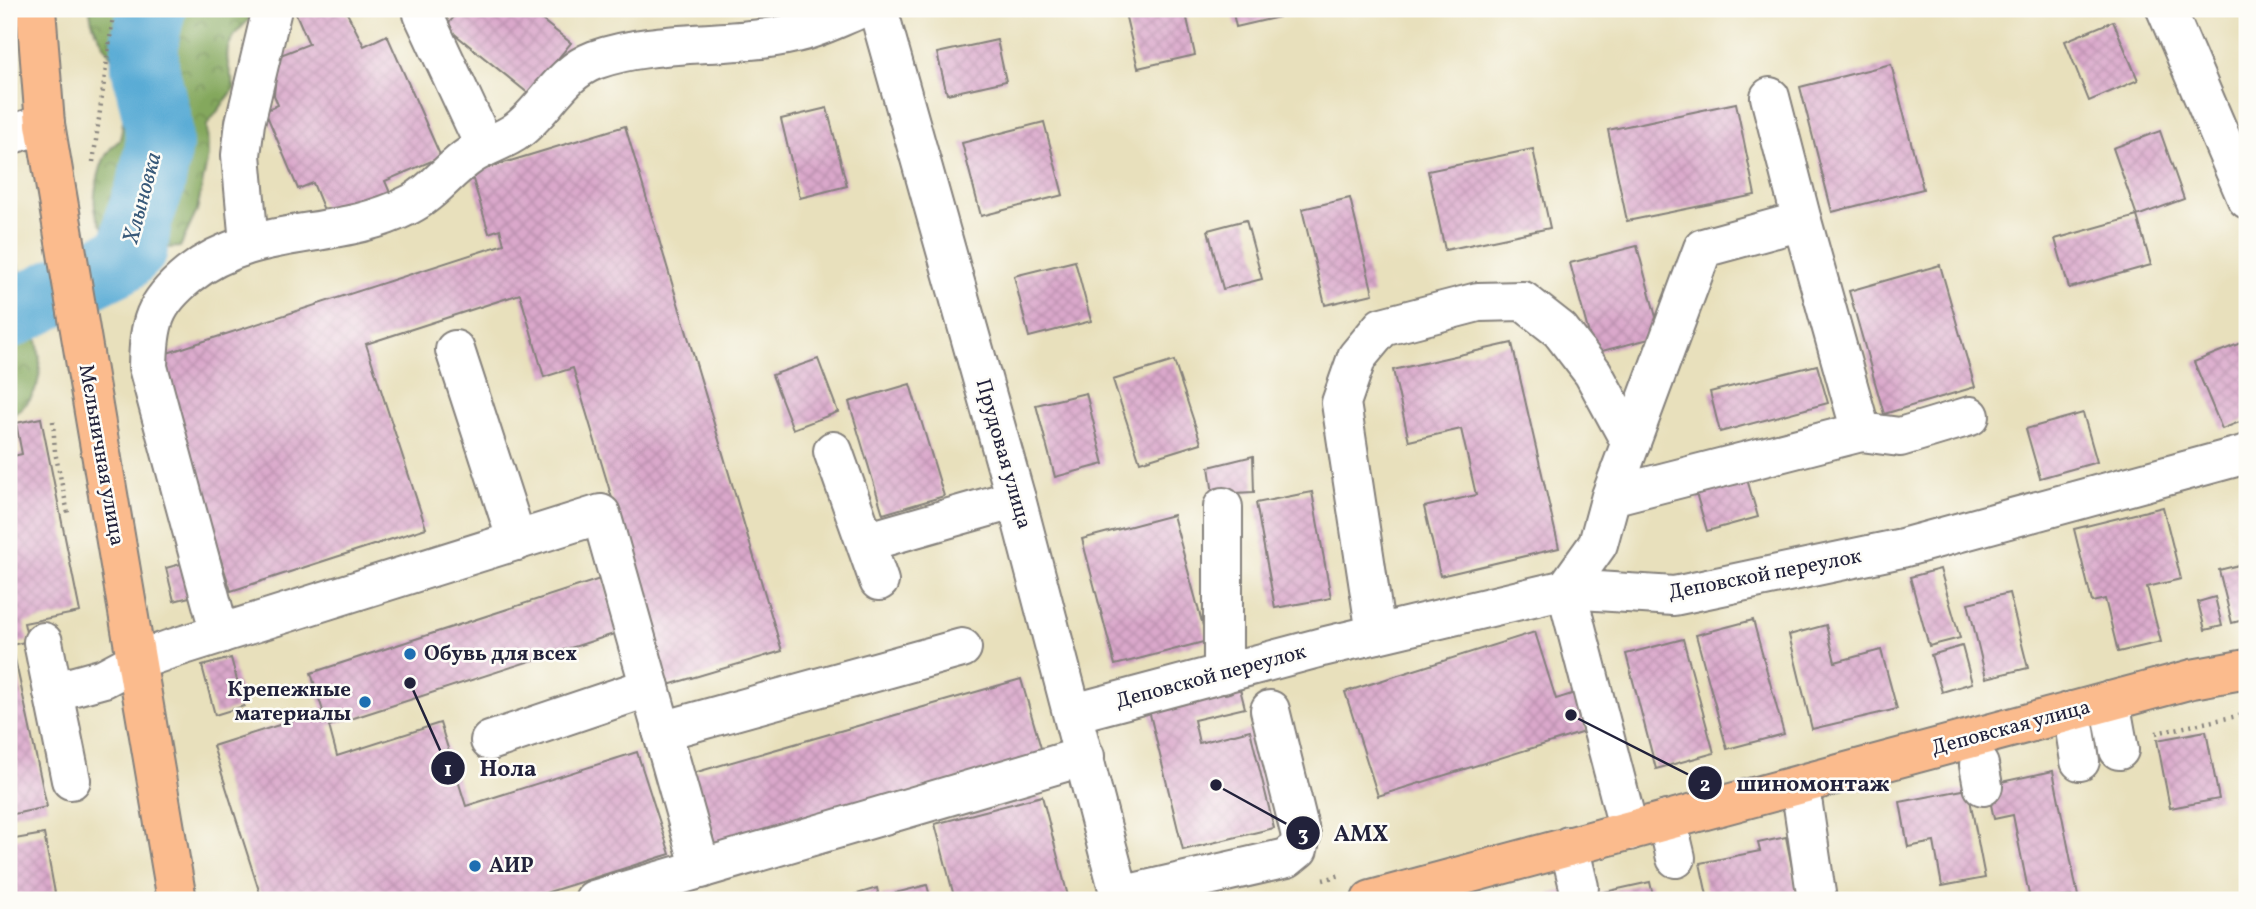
<svg xmlns="http://www.w3.org/2000/svg" width="2256" height="909" font-family="Vollkorn,serif">
  <style>
    .forest { fill: url(#forest-crowns); stroke: #53654c; stroke-width: 2 }
    .lines { fill: none; stroke-linecap: round; stroke-linejoin: round }
    .river { stroke: #5aacd5; stroke-width: 68 }
    .building { fill: url(#building-cross-hatch) }
    .minor-casing { stroke: #85817c; stroke-width: 42 }
    .major-casing { stroke: #85817c; stroke-width: 42 }
    .path { stroke: #85817c; stroke-width: 4.5; stroke-dasharray: 2 5; stroke-linecap: butt }
    .minor { stroke: #fff; stroke-width: 38 }
    .major { stroke: #fbbb8d; stroke-width: 38 }
    .poi-dot { fill: #1f6fb2; stroke: #fdfcf7; stroke-width: 2.5 }
    .labels { text-anchor: middle; dominant-baseline: central; stroke-width: 5; stroke-linejoin: round; paint-order: stroke }
    .street-label { font-size: 21px; fill: #22223b; stroke: #fdfcf7 }
    .poi-label { font-size: 21px; font-weight: bold; fill: #22223b; stroke: #fdfcf7; text-anchor: start }
    .water-label { font-size: 23px; font-style: italic; fill: #385979; stroke: #fdfcf7 }
    .leader { fill: none; stroke: #22223b; stroke-width: 2.5 }
    .callout-dot { fill: #22223b; stroke: #fdfcf7; stroke-width: 2.5 }
    .mark-label { font-size: 21px; text-anchor: middle; font-weight: bold; fill: #fff }
    .callout-label { font-size: 23px; text-anchor: middle; font-weight: bold; fill: #22223b; stroke: #fdfcf7; stroke-width: 5; stroke-linejoin: round; paint-order: stroke }
  </style>
  <defs>
    <pattern id="forest-crowns" width="20" height="18" patternUnits="userSpaceOnUse" patternTransform="scale(1.75)"><rect width="20" height="18" fill="#84a85d"/><path d="M2 6a3 3 0 1 1 6 0M12 15a3 3 0 1 1 6 0" fill="none" stroke="#6c884e"/></pattern>
    <pattern id="building-cross-hatch" width="8" height="8" patternUnits="userSpaceOnUse" patternTransform="scale(1.75)"><rect width="8" height="8" fill="#daa8cb"/><path d="M0 0l8 8M0 8l8-8" fill="none" stroke="#bb90af"/></pattern>
  </defs>
  <rect width="100%" height="100%" fill="#fdfcf7"/>
  <filter id="ink" filterUnits="userSpaceOnUse"><feTurbulence type="fractalNoise" baseFrequency=".0143" numOctaves="2"/><feDisplacementMap in="SourceGraphic" scale="14" xChannelSelector="R" yChannelSelector="G"/><feConvolveMatrix kernelMatrix="1 2 1 2 8 2 1 2 1" color-interpolation-filters="sRGB"/></filter>
  <filter id="wash" filterUnits="userSpaceOnUse"><feTurbulence type="fractalNoise" baseFrequency=".00686" numOctaves="4" result="noise"/><feDisplacementMap in="SourceGraphic" scale="28" xChannelSelector="R" yChannelSelector="G"/><feGaussianBlur stdDeviation="1.57" result="paint"/><feColorMatrix in="noise" values="0 0 0 0 0 0 0 0 0 0 0 0 0 0 0 0 0 1.4 0 .05"/><feComposite in="paint" operator="in"/></filter>
  <g filter="url(#wash)">
    <rect width="100%" height="100%" fill="#e8e0bc"/>
    <!-- forest -->
    <g class="forest">
      <path d="M 90,9 L 255,9 L 255,14 C 225,42 221,49 235,88 L 207,125 L 208,156 L 197,211 L 180,247 C 133,253 83,241 97,182 C 101,164 105,151 120,140 C 125,117 126,92 117,69 C 109,47 91,33 90,9 Z"/>
      <path d="M 9,226 C 14,251 20,276 26,301 C 38,343 57,390 9,417 Z"/>
    </g>
    <g class="lines">
      <!-- river -->
      <polyline class="river" points="9,315 121,260 134,248 138,220 151,185 159,145 158,123 145,67 145,38 152,9"/>
    </g>
    <g id="blocks">
      <!-- building -->
      <g class="building">
        <polygon points="294,9 345,9 364,46 387,35 441,157 385,181 393,200 330,225 313,183 298,189 265,111 278,105 274,95 278,56 309,44"/>
        <polygon points="460,9 528,9 571,43 529,94 446,27"/>
        <polygon points="1124,9 1185,9 1195,55 1138,68"/>
        <polygon points="1232,9 1277,9 1279,17 1236,27"/>
        <polygon points="2113,21 2138,80 2089,101 2065,41"/>
        <polygon points="997,40 1006,81 947,94 937,53"/>
        <polygon points="1891,64 1923,189 1832,212 1800,87"/>
        <polygon points="1736,103 1755,195 1627,221 1608,130"/>
        <polygon points="827,108 847,186 800,198 781,119"/>
        <polygon points="1044,122 1063,195 981,216 962,143"/>
        <polygon points="625,126 782,651 668,685 573,368 544,377 520,294 366,344 426,528 231,591 155,357 504,244 500,229 489,233 471,173"/>
        <polygon points="2160,131 2184,199 2137,216 2113,148"/>
        <polygon points="1533,149 1550,228 1445,250 1428,171"/>
        <polygon points="1350,198 1373,294 1325,305 1302,209"/>
        <polygon points="2137,216 2151,265 2069,288 2055,239"/>
        <polygon points="1246,220 1262,279 1223,289 1208,230"/>
        <polygon points="1637,246 1661,336 1594,353 1570,263"/>
        <polygon points="1075,261 1091,321 1029,337 1014,276"/>
        <polygon points="1940,265 1975,387 1884,414 1849,291"/>
        <polygon points="2243,342 2247,351 2247,419 2222,429 2194,362"/>
        <polygon points="1512,343 1559,548 1440,576 1424,507 1476,495 1461,429 1409,441 1393,370"/>
        <polygon points="818,359 838,412 793,429 772,375"/>
        <polygon points="1174,361 1201,443 1140,462 1113,380"/>
        <polygon points="1817,365 1828,403 1720,432 1710,392"/>
        <polygon points="910,384 944,496 883,514 849,402"/>
        <polygon points="1086,393 1104,464 1055,477 1036,405"/>
        <polygon points="2083,413 2097,462 2040,478 2026,429"/>
        <polygon points="41,418 80,612 24,623 28,641 12,645 47,807 9,815 9,479 12,478 9,457 22,454 16,423"/>
        <polygon points="1253,456 1254,492 1213,494 1209,467"/>
        <polygon points="1747,479 1758,517 1707,531 1696,493"/>
        <polygon points="1312,492 1331,598 1275,608 1256,503"/>
        <polygon points="2163,507 2181,579 2147,587 2161,642 2118,652 2105,599 2092,602 2074,529"/>
        <polygon points="1173,515 1207,641 1115,665 1082,539"/>
        <polygon points="188,562 197,595 174,601 166,568"/>
        <polygon points="2247,563 2247,619 2232,623 2219,570"/>
        <polygon points="1940,569 1960,638 1929,646 1910,577"/>
        <polygon points="603,578 620,632 329,726 337,756 440,723 466,806 637,752 670,854 523,900 262,900 213,746 323,711 311,673"/>
        <polygon points="2009,593 2028,668 1986,678 1968,603"/>
        <polygon points="2215,597 2222,626 2205,630 2198,602"/>
        <polygon points="1753,620 1784,734 1727,749 1696,635"/>
        <polygon points="1826,625 1835,662 1881,650 1897,709 1812,729 1789,635"/>
        <polygon points="1535,632 1556,699 1575,693 1587,731 1378,796 1345,692"/>
        <polygon points="1683,639 1714,753 1656,769 1626,654"/>
        <polygon points="1962,646 1972,683 1942,692 1931,655"/>
        <polygon points="231,658 244,706 215,715 202,666"/>
        <polygon points="1021,679 1043,755 711,850 690,774"/>
        <polygon points="1239,685 1245,708 1194,720 1199,743 1250,730 1274,828 1183,850 1148,706"/>
        <polygon points="2206,731 2219,799 2170,808 2157,740"/>
        <polygon points="2053,771 2078,896 2030,900 2013,815 1994,819 1987,785"/>
        <polygon points="1968,789 1985,878 1942,886 1934,842 1908,847 1900,802"/>
        <polygon points="1042,796 1069,900 955,900 935,824"/>
        <polygon points="44,834 55,893 9,900 9,840"/>
        <polygon points="1786,837 1797,893 1769,900 1708,900 1700,863 1760,851 1758,843"/>
        <polygon points="1650,882 1654,900 1602,900 1600,893"/>
        <polygon points="1591,884 1595,900 1551,900 1549,894"/>
        <polygon points="927,885 931,900 837,900 877,888 879,897"/>
      </g>
    </g>
  </g>
  <g filter="url(#ink)">
    <use href="#blocks" fill-opacity="0" stroke="#85817c" stroke-width="2"/>
    <g class="lines">
      <!-- minor casing -->
      <g class="minor-casing">
        <g id="minor">
          <polyline points="878,9 1016,499 1121,900"/>
          <polyline points="2166,9 2247,199"/>
          <polyline points="423,14 485,147"/>
          <polyline points="1770,97 1802,221"/>
          <polyline points="9,135 45,124"/>
          <polyline points="249,243 241,155 245,123 272,9"/>
          <polyline points="455,350 517,541"/>
          <polyline points="1861,432 1900,437 1970,416"/>
          <polyline points="833,451 879,581"/>
          <polyline points="866,542 1016,499"/>
          <polyline points="1566,589 1598,544 1611,496 1703,248 1802,221 1861,432 1611,496"/>
          <polyline points="1566,589 1629,831"/>
          <path d="M 220,634 L 148,367 C 149,323 153,304 189,275 C 254,223 337,242 409,205 C 432,194 449,169 471,155 C 485,145 504,141 518,130 C 546,109 560,73 595,60 C 655,38 733,48 795,33 C 817,29 839,17 860,9"/>
          <polyline points="1376,634 1341,403 1357,357 1382,327 1478,302 1523,301 1560,330 1593,373 1631,443"/>
          <polyline points="43,642 71,780"/>
          <polyline points="1223,674 1223,507"/>
          <polyline points="53,692 104,678 136,661 168,650 601,514 701,869"/>
          <polyline points="2110,701 2119,750"/>
          <polyline points="2072,711 2080,761"/>
          <polyline points="1074,713 1322,647 1566,589 1674,596 1902,548 2247,454"/>
          <polyline points="662,731 962,648"/>
          <polyline points="490,741 650,687"/>
          <polyline points="1979,765 1983,786"/>
          <polyline points="1800,785 1817,900"/>
          <polyline points="1667,820 1676,858"/>
          <polyline points="1569,846 1579,887"/>
          <polyline points="1120,896 1287,858 1298,849 1301,836 1270,710"/>
          <polyline points="594,900 1085,756"/>
        </g>
      </g>
      <!-- major casing -->
      <g class="major-casing">
        <g id="major">
          <polyline points="36,9 45,124 177,900"/>
          <polyline points="1371,900 2192,679 2247,669"/>
        </g>
      </g>
      <!-- path -->
      <g class="path">
        <polyline points="93,162 114,9"/>
        <polyline points="53,421 55,452 68,513"/>
        <polyline points="2156,733 2247,714"/>
        <polyline points="1323,880 1341,875"/>
      </g>
      <!-- minor -->
      <use href="#minor" class="minor"/>
      <!-- major -->
      <use href="#major" class="major"/>
    </g>
  </g>
  <!-- markers -->
  <g class="poi-dot">
    <circle cx="410" cy="654" r="7"/>
    <circle cx="365" cy="702" r="7"/>
    <circle cx="475" cy="866" r="7"/>
  </g>
  <g class="labels">
    <!-- street labels -->
    <g class="street-label">
      <text transform="translate(1003 454) rotate(74)">Прудовая улица</text>
      <text transform="translate(101 455) rotate(80)">Мельничная улица</text>
      <text transform="translate(1765 575) rotate(-11)">Деповской переулок</text>
      <text transform="translate(1211 677) rotate(-15)">Деповской переулок</text>
      <text transform="translate(2011 728) rotate(-15)">Деповская улица</text>
    </g>
    <!-- poi labels -->
    <g class="poi-label">
      <text x="424" y="654">Обувь для всех</text>
      <text x="351" y="690" text-anchor="end">Крепежные<tspan x="351" dy="24">материалы</tspan></text>
      <text x="489" y="866">АИР</text>
    </g>
    <!-- water labels -->
    <g class="water-label">
      <text transform="translate(143 198) rotate(-75)">Хлыновка</text>
    </g>
  </g>
  <!-- callouts -->
  <path class="leader" d="M410 683L448 768M1571 715L1705 783M1216 785L1303 833"/>
  <g class="callout-dot">
    <circle cx="410" cy="683" r="7"/>
    <circle cx="1571" cy="715" r="7"/>
    <circle cx="1216" cy="785" r="7"/>
    <circle cx="448" cy="768" r="18"/>
    <circle cx="1705" cy="783" r="18"/>
    <circle cx="1303" cy="833" r="18"/>
  </g>
  <g class="mark-label">
    <text x="448" y="776">1</text>
    <text x="1705" y="791">2</text>
    <text x="1303" y="841">3</text>
  </g>
  <g class="callout-label">
    <text x="508" y="776">Нола</text>
    <text x="1813" y="791">шиномонтаж</text>
    <text x="1361" y="841">AMX</text>
  </g>
  <!-- margin -->
  <rect width="2256" height="909" fill="none" stroke="#fdfcf7" stroke-width="35"/>
</svg>
